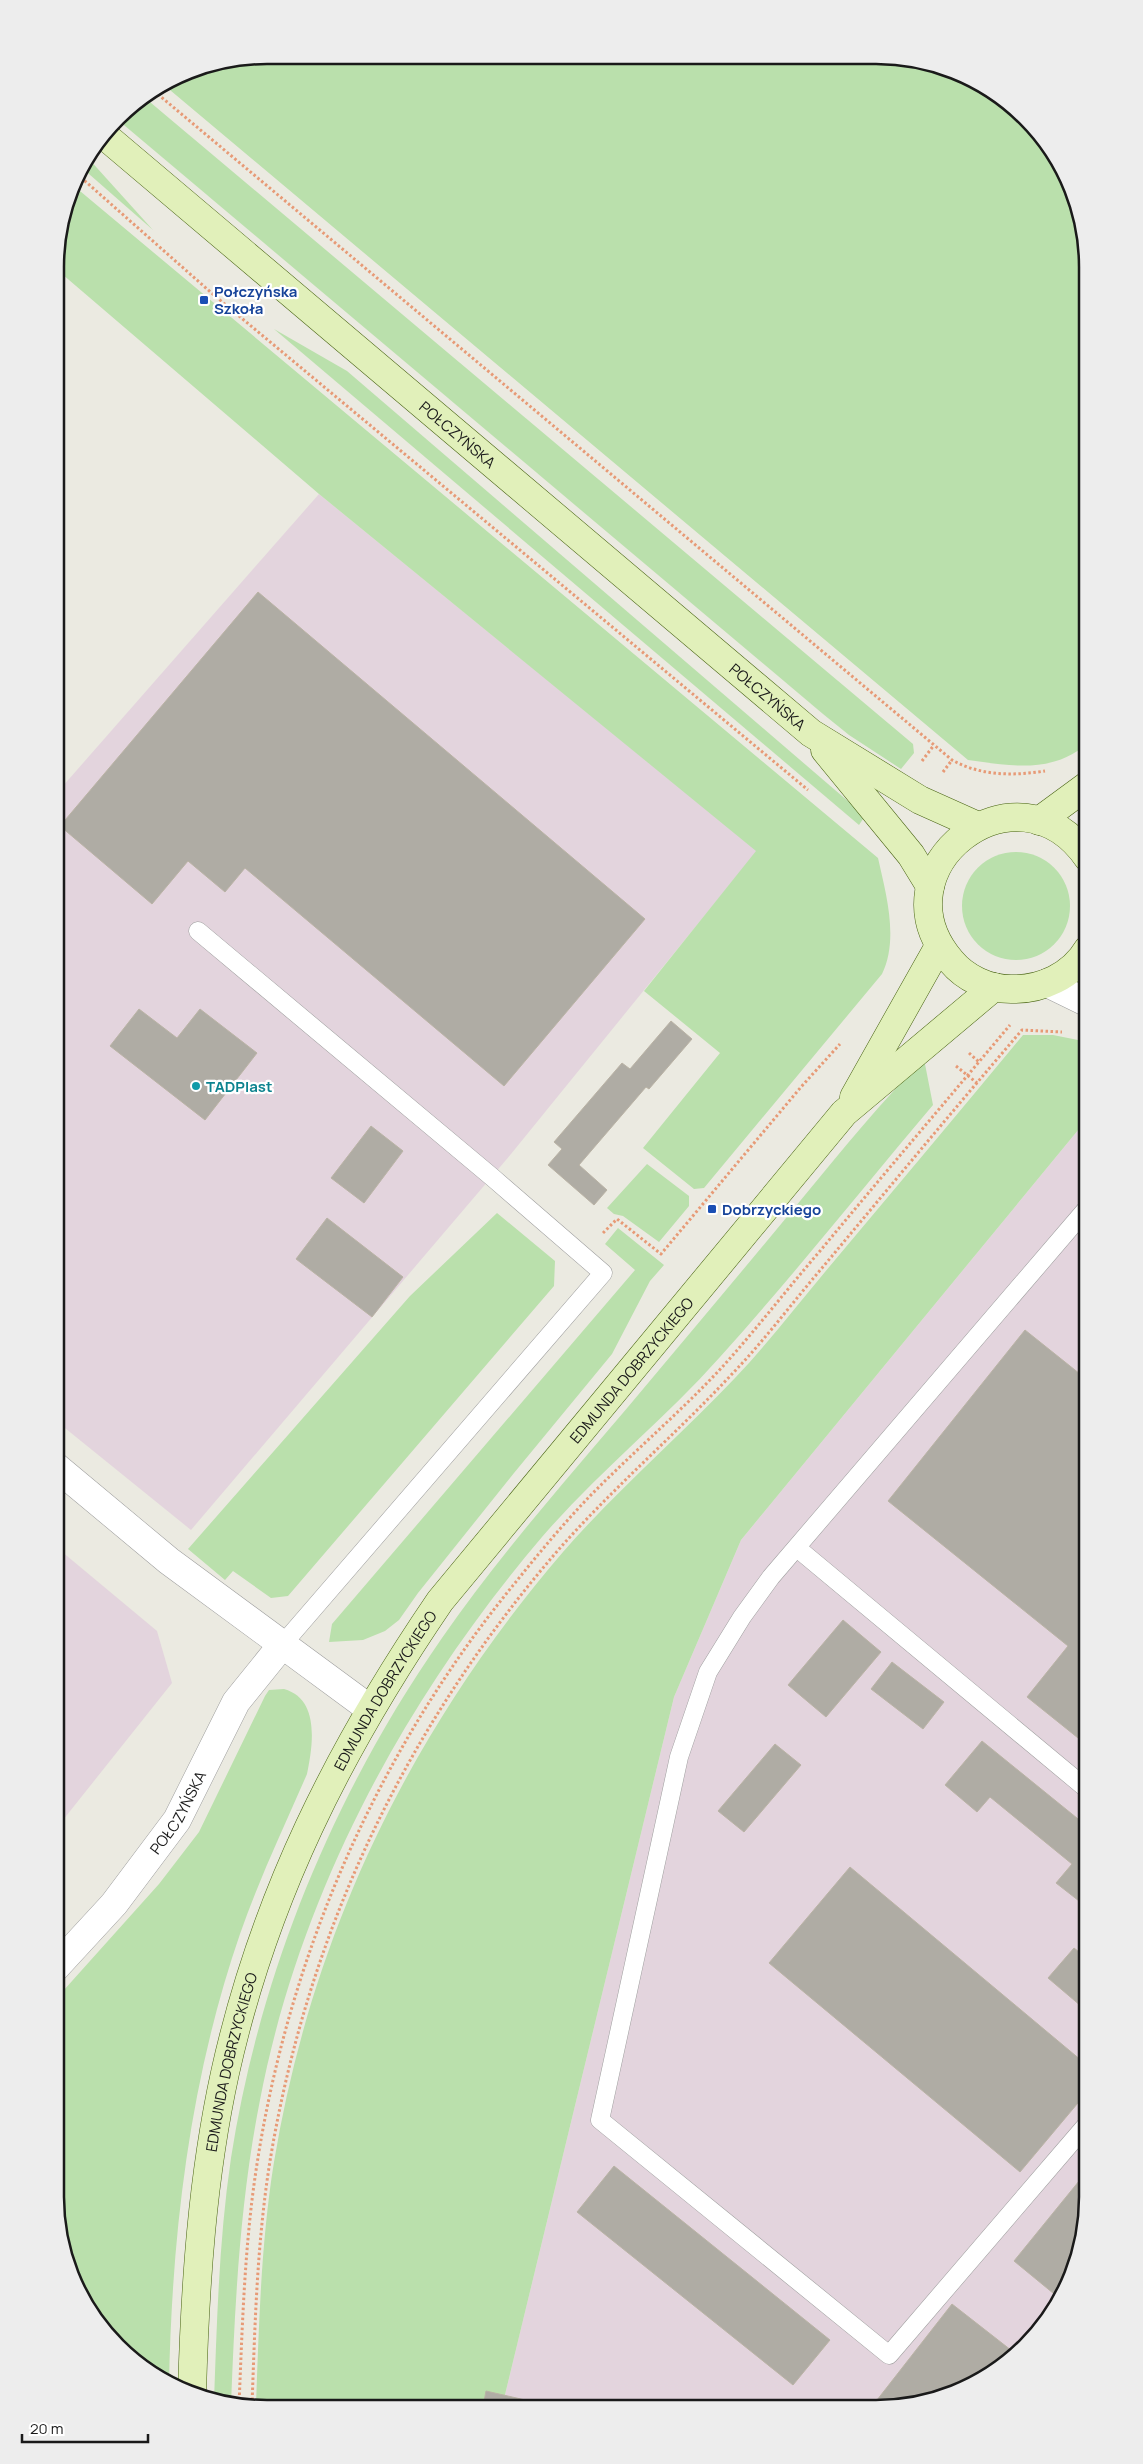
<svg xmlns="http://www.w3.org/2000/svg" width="1143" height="2464" font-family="Manrope,sans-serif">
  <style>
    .industrial { fill: #e3d4dd }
    .grass { fill: #bae0ac }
    .building { fill: #afaca4; stroke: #bab3a5 }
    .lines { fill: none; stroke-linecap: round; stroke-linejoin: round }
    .service-casing { stroke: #9e9e9e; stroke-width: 19 }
    .minor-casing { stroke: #9e9e9e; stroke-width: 29 }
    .tertiary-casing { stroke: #9e9e9e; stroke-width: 29 }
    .secondary-casing { stroke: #476211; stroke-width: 29 }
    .path { stroke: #e79a76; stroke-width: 3; stroke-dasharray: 2.5 2.5; stroke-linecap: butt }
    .service { stroke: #fff; stroke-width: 18 }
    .minor { stroke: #fff; stroke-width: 28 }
    .tertiary { stroke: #fff; stroke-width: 28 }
    .secondary { stroke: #e1f0ba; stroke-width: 28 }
    .transit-dot { fill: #1a4fb4; stroke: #fff; stroke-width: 2 }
    .culture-dot { fill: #0f9aa8; stroke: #fff; stroke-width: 2 }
    .labels { text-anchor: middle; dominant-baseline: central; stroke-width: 4.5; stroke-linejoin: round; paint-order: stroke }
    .transit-label { font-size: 15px; font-weight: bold; fill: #164399; stroke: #fff; text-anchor: start }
    .street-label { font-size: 15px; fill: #1a1a1a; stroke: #fff }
    .culture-label { font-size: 15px; font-weight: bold; fill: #0d838f; stroke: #fff; text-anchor: start }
    .rim { fill: none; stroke: #1a1a1a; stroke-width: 2.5 }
  </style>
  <rect width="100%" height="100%" fill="#ebeae1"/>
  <!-- industrial -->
  <g class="industrial">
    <polygon points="319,494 757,851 511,1154 191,1530 55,1420 55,795"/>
    <polygon points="1088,1118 1088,2211 1072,2278 1036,2337 994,2373 931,2402 876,2409 502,2407 674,1697 741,1540"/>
    <polygon points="55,1546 157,1631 172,1683 55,1830"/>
  </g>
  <!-- grass -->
  <g class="grass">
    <path d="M 267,55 L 917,59 L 970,77 L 1016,108 L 1059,161 L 1081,212 L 1088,267 L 1088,743 C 1053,774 1011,766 968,760 L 164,85 L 186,71 Z"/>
    <polygon points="144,97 913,744 914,753 901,769 849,735 823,714 118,120 127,108"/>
    <polygon points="88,158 153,230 81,167"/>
    <path d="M 74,186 L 878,858 C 886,894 899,939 882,974 L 704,1188 L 694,1189 L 643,1148 L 720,1053 L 644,991 L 756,851 L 319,494 L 55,268 L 55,253 Z"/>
    <polygon points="274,329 347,371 856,808 865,816 859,825"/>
    <circle cx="1016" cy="906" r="54"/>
    <path d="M 1023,1035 L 1053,1035 L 1088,1042 L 1088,1118 L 741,1540 L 674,1697 L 502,2407 L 256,2405 C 259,2324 261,2242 274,2162 C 312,1932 412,1728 563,1552 C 617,1490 679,1437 735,1378 C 770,1341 802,1299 835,1260 C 898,1185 961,1110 1023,1035 Z"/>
    <path d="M 924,1059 L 933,1105 C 862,1189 793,1276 720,1357 C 664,1420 597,1473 542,1537 C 405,1698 300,1892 260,2100 C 240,2201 235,2302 231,2405 L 214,2401 C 217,2320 219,2239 231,2158 C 260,1972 334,1793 442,1638 C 507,1544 586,1458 659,1370 C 708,1312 757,1253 805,1195 C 843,1149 882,1101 924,1059 Z"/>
    <polygon points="647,1164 689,1196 689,1206 659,1242 623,1216 614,1214 607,1208"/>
    <polygon points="497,1213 555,1261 554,1286 288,1596 271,1598 233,1571 225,1580 188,1549 410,1296"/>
    <polygon points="618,1228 664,1265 650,1281 612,1354 514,1473 418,1593 399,1620 385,1631 363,1640 329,1642 332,1624 635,1270 605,1244"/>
    <path d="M 284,1689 C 320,1699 313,1745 307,1774 C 284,1827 259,1879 240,1934 C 190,2079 172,2231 169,2384 L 127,2356 L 84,2303 L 62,2252 L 55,2197 L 55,2000 L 159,1884 L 199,1832 L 265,1696 L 269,1690 Z"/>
  </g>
  <!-- building -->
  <g class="building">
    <polygon points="258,592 645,919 504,1086 245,868 225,892 188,861 152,904 60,826"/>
    <polygon points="139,1009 177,1038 200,1009 257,1053 205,1120 110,1046"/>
    <polygon points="671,1021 692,1039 649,1089 646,1087 579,1165 607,1190 594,1205 548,1165 562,1149 554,1142 622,1063 630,1069"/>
    <polygon points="371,1126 403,1151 364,1203 331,1178"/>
    <polygon points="327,1218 403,1277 372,1317 296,1259"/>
    <polygon points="1025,1330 1080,1374 1088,1364 1088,1746 1027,1697 1068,1646 888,1501"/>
    <polygon points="843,1620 881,1652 826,1717 788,1685"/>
    <polygon points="892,1662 944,1702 923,1729 871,1689"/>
    <polygon points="982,1741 1088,1827 1088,1908 1056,1883 1072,1864 990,1797 977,1812 945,1785"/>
    <polygon points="775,1744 801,1765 744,1832 718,1811"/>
    <polygon points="850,1867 1088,2066 1088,2091 1020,2172 769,1963"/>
    <polygon points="1074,1948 1088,1959 1088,2012 1048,1978"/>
    <polygon points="614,2166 830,2340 793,2385 577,2212"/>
    <polygon points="1088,2170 1088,2211 1072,2278 1059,2298 1014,2261"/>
    <polygon points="952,2304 1016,2354 994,2373 931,2402 870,2409"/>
    <polygon points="486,2391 547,2405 546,2407 483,2407"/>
  </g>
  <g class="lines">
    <!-- service casing -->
    <g class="service-casing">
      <g id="service">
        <polyline points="198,931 492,1177 603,1273 282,1645"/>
        <polyline points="797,1548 1088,1790"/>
        <polyline points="1088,2123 889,2355 600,2120 679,1757 708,1672 742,1617 771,1577 1088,1207"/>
      </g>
    </g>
    <!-- minor casing -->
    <g class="minor-casing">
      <g id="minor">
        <polyline points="55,1466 169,1561 370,1709"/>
        <path id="s1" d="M 55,1968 L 114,1904 L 177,1820 L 236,1702 L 282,1645"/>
      </g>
    </g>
    <!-- tertiary casing -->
    <g class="tertiary-casing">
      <polyline id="tertiary" points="1047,983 1088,1003"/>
    </g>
    <!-- secondary casing -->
    <g class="secondary-casing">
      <g id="secondary">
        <path id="s2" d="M 105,136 L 811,733 L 920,800 L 978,826"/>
        <polyline points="825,750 911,855 930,886"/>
        <polyline points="1039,821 1088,785"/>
        <path d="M 1088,949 C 1072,976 1041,990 1011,989 C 988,989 965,978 951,961 C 872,869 1017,755 1088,858"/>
        <polyline points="854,1097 939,946"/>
        <path id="s3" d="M 192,2393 C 195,2286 202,2178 225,2073 C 264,1897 339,1749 440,1601 L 844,1113 L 994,987"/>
      </g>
    </g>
    <!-- path -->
    <g class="path">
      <path d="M 154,91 L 952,760 C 981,776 1013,776 1045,771"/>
      <polyline points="77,174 215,296 808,790"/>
      <polyline points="922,761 934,745"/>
      <polyline points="943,772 952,760"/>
      <polyline points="969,1053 979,1062"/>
      <polyline points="956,1066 977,1083"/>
      <polyline points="603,1233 617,1219 661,1254 801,1087 840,1044"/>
      <path d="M 239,2405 C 242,2334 244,2263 253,2192 C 282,1970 373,1756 515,1583 C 539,1553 564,1523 590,1496 C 634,1451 683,1410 725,1364 C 758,1327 788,1288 820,1251 C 883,1175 947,1100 1010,1025"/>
      <path d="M 252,2405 C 255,2324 257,2242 270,2161 C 308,1931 407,1724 560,1548 C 614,1487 676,1434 732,1374 C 764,1341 792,1303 822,1268 C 888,1189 954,1109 1022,1030 L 1062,1032"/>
    </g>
    <!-- service -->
    <use href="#service" class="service"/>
    <!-- minor -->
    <use href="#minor" class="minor"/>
    <!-- tertiary -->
    <use href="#tertiary" class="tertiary"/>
    <!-- secondary -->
    <use href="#secondary" class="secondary"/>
  </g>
  <!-- markers -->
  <g class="transit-dot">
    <rect x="199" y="295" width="10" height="10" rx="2.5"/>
    <rect x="707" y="1204" width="10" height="10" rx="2.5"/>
  </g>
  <circle class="culture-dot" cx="196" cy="1086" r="5"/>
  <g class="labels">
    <!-- transit labels -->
    <g class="transit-label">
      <text x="214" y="291">Połczyńska<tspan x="214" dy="17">Szkoła</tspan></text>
      <text x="722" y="1209">Dobrzyckiego</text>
    </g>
    <!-- street labels -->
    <g class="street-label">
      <text stroke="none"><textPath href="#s2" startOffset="462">POŁCZYŃSKA</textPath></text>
      <text stroke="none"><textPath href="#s2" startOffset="868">POŁCZYŃSKA</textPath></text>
      <text stroke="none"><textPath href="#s3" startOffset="1144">EDMUNDA DOBRZYCKIEGO</textPath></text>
      <text stroke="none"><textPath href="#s3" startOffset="739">EDMUNDA DOBRZYCKIEGO</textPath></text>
      <text stroke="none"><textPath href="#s1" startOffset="199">POŁCZYŃSKA</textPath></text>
      <text stroke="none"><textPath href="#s3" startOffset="334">EDMUNDA DOBRZYCKIEGO</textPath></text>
    </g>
    <!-- culture labels -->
    <g class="culture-label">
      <text x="206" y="1086">TADPlast</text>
    </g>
  </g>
  <!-- crop -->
  <path d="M0 0H1143V2464H0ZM267 64H876A203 203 0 0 1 1079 267V2197A203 203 0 0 1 876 2400H267A203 203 0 0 1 64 2197V267A203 203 0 0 1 267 64Z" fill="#ededed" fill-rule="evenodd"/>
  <path class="rim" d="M267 64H876A203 203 0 0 1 1079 267V2197A203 203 0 0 1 876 2400H267A203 203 0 0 1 64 2197V267A203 203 0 0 1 267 64Z"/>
  <!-- scale -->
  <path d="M22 2434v8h126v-8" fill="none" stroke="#1a1a1a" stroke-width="2.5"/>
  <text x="30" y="2434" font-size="15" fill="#1a1a1a" stroke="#ffffff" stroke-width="4" paint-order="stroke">20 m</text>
</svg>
